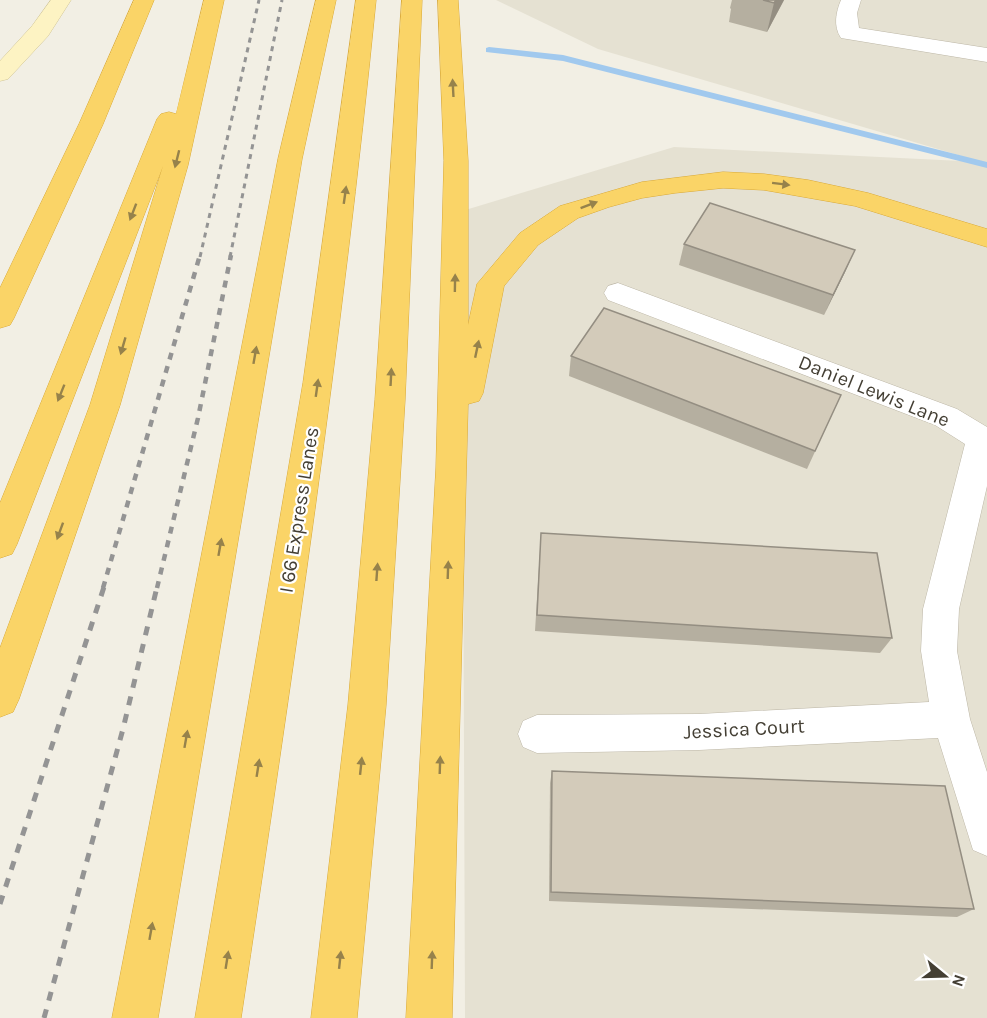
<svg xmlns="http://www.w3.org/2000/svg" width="987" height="1018" font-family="Karla,sans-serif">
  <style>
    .residential { fill: #e5e1d2 }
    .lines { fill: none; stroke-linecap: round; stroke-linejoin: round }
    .stream { fill: #a1c9ee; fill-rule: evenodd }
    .street-casing { stroke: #bdb7a7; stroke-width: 1 }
    .secondary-casing { stroke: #d1c595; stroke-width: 1 }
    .highway-casing { stroke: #d9a937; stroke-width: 1 }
    .street { fill: #fff; fill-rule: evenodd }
    .secondary { fill: #fdf3c3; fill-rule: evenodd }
    .highway { fill: #fad467; fill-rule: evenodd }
    .rail-far2 { stroke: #949494; stroke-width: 3; stroke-dasharray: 5 5; stroke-linecap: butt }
    .rail-far1 { stroke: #949494; stroke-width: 4.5; stroke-dasharray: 7 7; stroke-linecap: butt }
    .rail { stroke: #949494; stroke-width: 5; stroke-dasharray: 9 9; stroke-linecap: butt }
    .wall { fill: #b5afa0 }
    .shaded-wall { fill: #948e82 }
    .building { fill: #d3cbba; stroke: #948e82; stroke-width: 1.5 }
    .oneway { fill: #96824b }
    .labels { text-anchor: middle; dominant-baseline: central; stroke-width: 4.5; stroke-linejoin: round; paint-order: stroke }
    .street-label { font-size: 20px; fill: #443f34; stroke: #fff }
  </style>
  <rect width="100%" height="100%" fill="#f2efe4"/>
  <!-- residential -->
  <polygon class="residential" points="496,0 987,0 987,1018 465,1018 462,211 674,147 982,162 598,49"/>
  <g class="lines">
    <!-- stream -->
    <polygon class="stream" points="489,47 563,55 987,162 987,168 563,61 486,52 486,48"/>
    <!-- street casing -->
    <g class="street-casing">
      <g id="street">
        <path d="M 841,0 L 861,0 L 857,13 L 859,28 L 987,48 L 987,62 L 841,38 C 833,26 836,12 841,0 Z"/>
        <polygon points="618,283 957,409 987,427 987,486 959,609 957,651 970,719 987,772 987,856 973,850 938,738 699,750 537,753 523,747 518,734 523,721 537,715 699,714 929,702 921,651 923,609 965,444 935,425 608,300 604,293 608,286"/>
      </g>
    </g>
    <!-- secondary casing -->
    <g class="secondary-casing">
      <polygon id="secondary" points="51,0 71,0 48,36 8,79 0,81 0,61 32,26"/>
    </g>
    <!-- highway casing -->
    <g class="highway-casing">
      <g id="highway">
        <polygon points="134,0 154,0 103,124 14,318 10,325 0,328 0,288 79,124"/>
        <polygon points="204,0 224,0 188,165 120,405 19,699 13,712 0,717 0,648 90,405 163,166 17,544 12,554 0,558 0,503 157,119 161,114 169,112 176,114"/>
        <polygon points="316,0 336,0 302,159 158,1018 112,1018 278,159"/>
        <path d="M 356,0 L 376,0 C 342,341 292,679 241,1018 L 195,1018 L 303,383 Z"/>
        <polygon points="402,0 422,0 405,400 386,705 357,1018 311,1018 348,705 375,400"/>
        <polygon points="438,0 458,0 468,161 468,325 477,284 520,233 560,206 642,182 723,172 764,174 808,180 868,193 987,229 987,247 855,206 764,190 723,188 675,193 642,198 609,207 578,218 538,245 504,286 483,393 479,401 468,404 452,1018 406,1018 436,468 444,161"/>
      </g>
    </g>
    <!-- street -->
    <use href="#street" class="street"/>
    <!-- secondary -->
    <use href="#secondary" class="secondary"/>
    <!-- highway -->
    <use href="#highway" class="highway"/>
    <!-- rail-far2 -->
    <g class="rail-far2">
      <polyline points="200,257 259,0"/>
      <polyline points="230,257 282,0"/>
    </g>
    <!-- rail-far1 -->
    <g class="rail-far1">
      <polyline points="103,588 200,255"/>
      <polyline points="157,588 198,418 231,255"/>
    </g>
    <!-- rail -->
    <g class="rail">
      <polyline points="0,904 104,587"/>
      <polyline points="44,1018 123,729 157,587"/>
    </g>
  </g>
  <!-- wall -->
  <g class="wall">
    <polygon points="732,0 784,0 767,32 729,22 731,9 730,8"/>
    <polygon points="684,244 846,270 824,315 679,265"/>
    <polygon points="571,356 841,395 807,469 569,376"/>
    <polygon points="541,533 892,638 880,653 535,631"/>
    <polygon points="552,771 974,909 957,917 549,901 550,783"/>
  </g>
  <!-- shaded-wall -->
  <g class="shaded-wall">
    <polygon points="776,0 784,0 767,32 774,3"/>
    <polygon points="855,250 846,270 824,315 833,295"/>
  </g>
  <!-- building -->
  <g class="building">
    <polygon points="763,0 776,0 774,3"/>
    <polygon points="710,203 855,250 833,295 684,244"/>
    <polygon points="604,308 841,395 815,451 571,356"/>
    <polygon points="541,533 877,553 892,638 537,615"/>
    <polygon points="552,771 945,786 974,909 551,892"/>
  </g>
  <!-- one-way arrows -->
  <defs><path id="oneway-solid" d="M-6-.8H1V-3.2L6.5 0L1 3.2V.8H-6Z" transform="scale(1.5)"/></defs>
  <g class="oneway">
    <use href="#oneway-solid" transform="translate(453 88) rotate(-93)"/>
    <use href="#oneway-solid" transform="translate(177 159) rotate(104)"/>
    <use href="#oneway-solid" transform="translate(781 184) rotate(7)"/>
    <use href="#oneway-solid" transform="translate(345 195) rotate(-82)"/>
    <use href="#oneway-solid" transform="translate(589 205) rotate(-21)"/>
    <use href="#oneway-solid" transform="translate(133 212) rotate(111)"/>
    <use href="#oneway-solid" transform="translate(455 283) rotate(-89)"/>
    <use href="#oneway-solid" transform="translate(123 346) rotate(106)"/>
    <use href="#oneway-solid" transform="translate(477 349) rotate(-78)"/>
    <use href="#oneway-solid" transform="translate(255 355) rotate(-80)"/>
    <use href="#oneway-solid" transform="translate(391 377) rotate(-87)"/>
    <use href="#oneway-solid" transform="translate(317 388) rotate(-82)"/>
    <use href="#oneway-solid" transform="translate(61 393) rotate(112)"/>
    <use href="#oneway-solid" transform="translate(60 531) rotate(110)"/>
    <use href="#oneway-solid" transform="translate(220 547) rotate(-80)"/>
    <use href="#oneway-solid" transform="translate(448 570) rotate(-88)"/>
    <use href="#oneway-solid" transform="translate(377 572) rotate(-86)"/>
    <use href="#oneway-solid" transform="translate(186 739) rotate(-80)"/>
    <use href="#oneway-solid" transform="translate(440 765) rotate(-88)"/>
    <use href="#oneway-solid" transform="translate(361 766) rotate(-84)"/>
    <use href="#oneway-solid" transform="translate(258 768) rotate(-81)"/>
    <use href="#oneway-solid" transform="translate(151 931) rotate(-80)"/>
    <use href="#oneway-solid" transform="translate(227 960) rotate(-81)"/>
    <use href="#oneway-solid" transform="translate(340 960) rotate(-84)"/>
    <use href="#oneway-solid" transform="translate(432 960) rotate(-88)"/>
  </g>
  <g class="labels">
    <!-- street labels -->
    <g class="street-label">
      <text transform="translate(874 391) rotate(22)">Daniel Lewis Lane</text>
      <text transform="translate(299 510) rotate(-81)">I 66 Express Lanes</text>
      <text transform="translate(744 729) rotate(-3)">Jessica Court</text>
    </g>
  </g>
  <!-- north arrow -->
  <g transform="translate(945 976) rotate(109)" stroke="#ffffff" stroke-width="4.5" paint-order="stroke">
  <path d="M0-4.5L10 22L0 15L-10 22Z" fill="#443f34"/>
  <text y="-9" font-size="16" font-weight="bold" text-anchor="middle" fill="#443f34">N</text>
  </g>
</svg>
